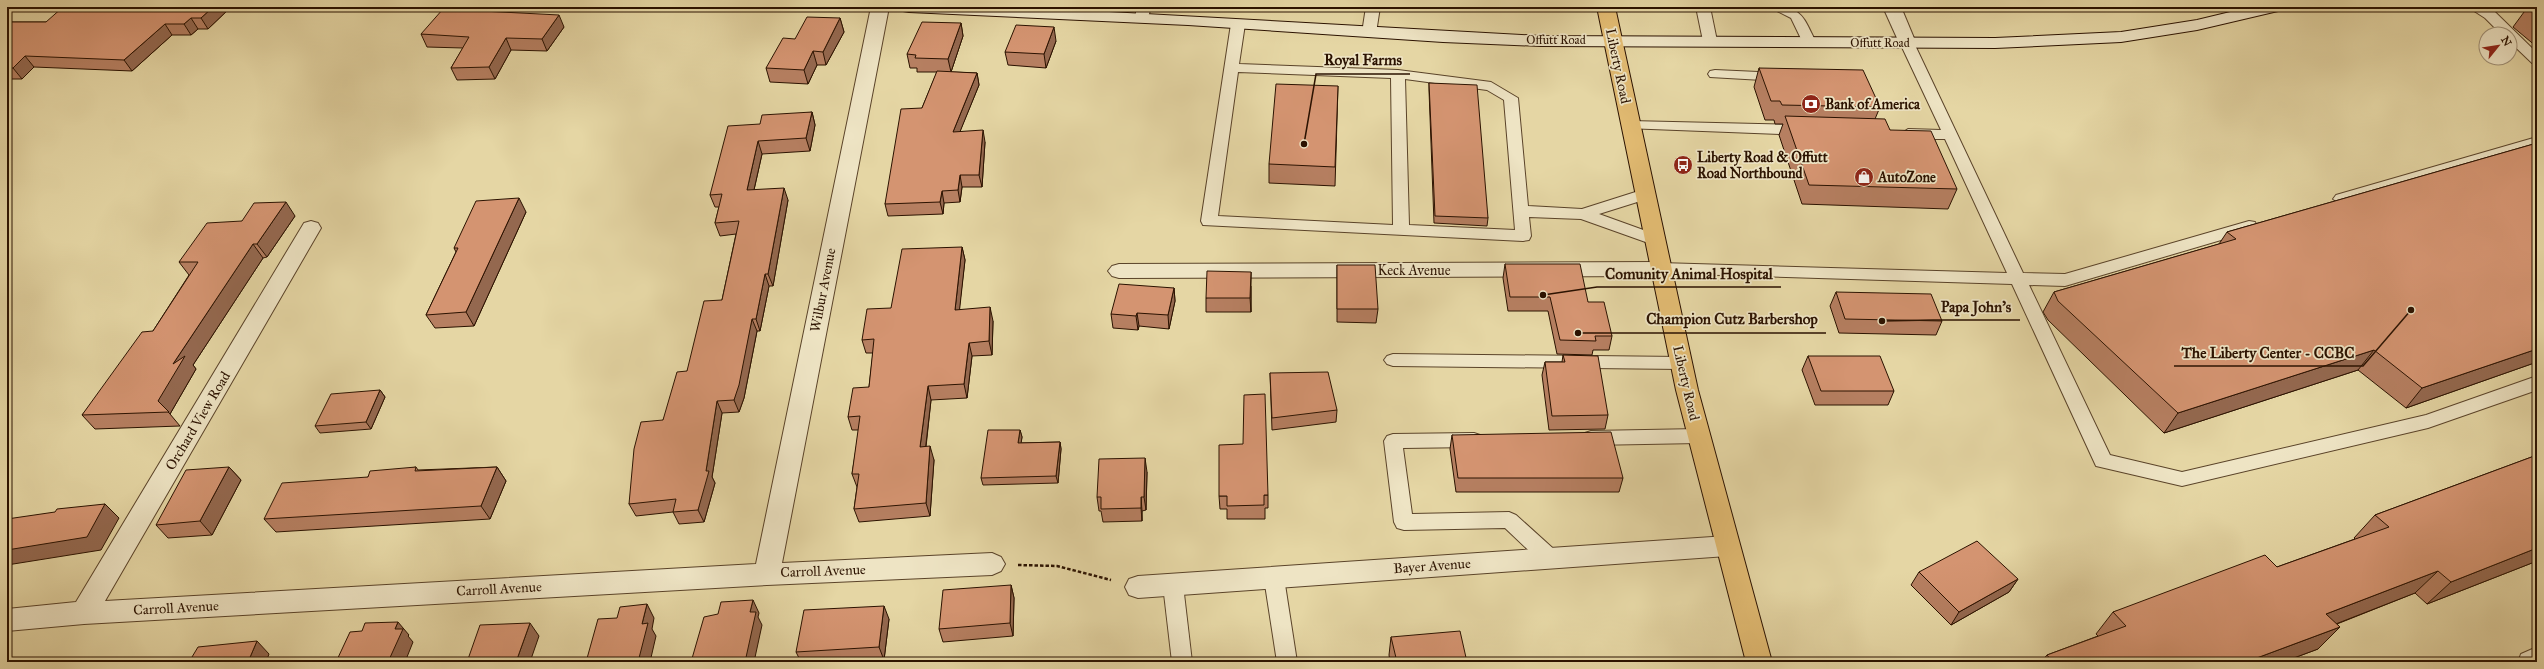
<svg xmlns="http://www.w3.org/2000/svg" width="2544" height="669" font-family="'IM FELL Great Primer',serif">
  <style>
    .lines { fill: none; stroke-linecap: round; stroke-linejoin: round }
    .lane-casing { stroke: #5a4329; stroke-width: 2 }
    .street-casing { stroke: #5a4329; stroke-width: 2 }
    .secondary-casing { stroke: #2b1200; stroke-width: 2 }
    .primary-casing { stroke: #2b1200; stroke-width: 2 }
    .path { stroke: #2b1200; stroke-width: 2.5; stroke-dasharray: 3.5 2; stroke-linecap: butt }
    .lane { fill: #eee4c4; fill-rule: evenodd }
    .street { fill: #eee4c4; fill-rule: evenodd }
    .secondary { fill: #eee4c4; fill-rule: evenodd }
    .primary { fill: #e2bb72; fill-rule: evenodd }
    .wall { fill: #b67f61; stroke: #2b1200 }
    .shaded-wall { fill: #94684f; stroke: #2b1200 }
    .building { fill: #d49471; stroke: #2b1200 }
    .labels { text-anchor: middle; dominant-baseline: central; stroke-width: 3.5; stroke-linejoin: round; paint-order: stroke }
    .far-street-label { font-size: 12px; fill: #2b1200; stroke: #eee4c4 }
    .street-label { font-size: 14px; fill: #2b1200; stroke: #eee4c4 }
    .poi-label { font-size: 14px; font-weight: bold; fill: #2b1200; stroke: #eee4c4; text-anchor: start }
    .leader { fill: none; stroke: #2b1200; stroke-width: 1.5 }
    .callout-dot { fill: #2b1200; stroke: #eee4c4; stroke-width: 1.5 }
    .callout-label { font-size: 15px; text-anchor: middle; font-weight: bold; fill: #2b1200; stroke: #eee4c4; stroke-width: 3.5; stroke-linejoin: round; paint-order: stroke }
  </style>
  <rect width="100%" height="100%" fill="#e5d6a4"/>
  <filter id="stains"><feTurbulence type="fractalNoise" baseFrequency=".005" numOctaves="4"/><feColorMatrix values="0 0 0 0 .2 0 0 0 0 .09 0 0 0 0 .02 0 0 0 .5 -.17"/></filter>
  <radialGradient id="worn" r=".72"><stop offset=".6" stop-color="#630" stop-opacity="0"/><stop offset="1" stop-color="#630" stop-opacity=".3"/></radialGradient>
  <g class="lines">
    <!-- lane casing -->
    <g class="lane-casing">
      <g id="lane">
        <polygon points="1137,7 1151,7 1147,21 1142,22 1135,18"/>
        <polygon points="1366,7 1380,7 1376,33 1369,37 1362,33"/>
        <polygon points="1451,7 1524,7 1517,11 1458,11"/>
        <polygon points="1696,7 1710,7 1717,41 1715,44 1710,45 1703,41"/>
        <path d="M 1769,7 C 1803,7 1802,15 1816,42 L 1814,45 L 1804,45 L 1791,18 Z"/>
        <polygon points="2468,7 2485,7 2495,12 2537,53 2537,64 2532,63 2510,42 2510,34 2501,34 2485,18"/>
        <path d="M 1238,20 L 1245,24 L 1239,64 L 1398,70 L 1491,82 L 1518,98 L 1528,206 L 1582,209 L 1645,189 L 1653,194 L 1650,198 L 1599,214 L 1660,236 L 1662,240 L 1660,244 L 1654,245 L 1581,219 L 1529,217 L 1531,236 L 1529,240 L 1523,241 L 1203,225 L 1201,221 L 1231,24 ZM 1238,72 L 1391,78 L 1393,225 L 1218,216 ZM 1405,79 L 1487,90 L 1504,100 L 1515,230 L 1409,225 Z"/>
        <polygon points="1907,39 1914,43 2023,273 2065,274 2249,221 2255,222 2257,226 2255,230 2065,286 2029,285 2110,455 2182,472 2426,415 2537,376 2537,390 2428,428 2182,486 2096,466 2012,284 1654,273 1652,269 1654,265 1660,263 2007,273 1945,139 1908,139 1901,134 1908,129 1941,130 1900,43"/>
        <polygon points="1715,70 1781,73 1788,77 1781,81 1710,77 1708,74 1710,71"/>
        <polygon points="1630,121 1804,125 1811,130 1804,135 1625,128 1623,125 1625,122"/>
        <polygon points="2537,137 2537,147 2341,204 2333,199 2336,195"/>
        <polygon points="1393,354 1681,357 1687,359 1690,363 1687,367 1681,369 1393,366 1387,364 1384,360 1387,356"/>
        <polygon points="1699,429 1705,431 1708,436 1705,441 1699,443 1591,445 1585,443 1582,438 1585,433 1591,431"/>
        <polygon points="1474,433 1480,435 1483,440 1480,445 1474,447 1403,448 1412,514 1509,512 1516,515 1557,552 1560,558 1557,564 1550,566 1543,564 1505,528 1404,530 1397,528 1394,522 1384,441 1387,436 1393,434"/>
        <polygon points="1274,570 1281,572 1284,578 1297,662 1277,662 1264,578 1267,572"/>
        <polygon points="1173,577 1180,579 1183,585 1192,662 1172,662 1163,585 1166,579"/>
      </g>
    </g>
    <!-- street casing -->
    <g class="street-casing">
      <g id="street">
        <polygon points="871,7 889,7 782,563 992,553 1001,557 1005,564 1001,571 992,575 767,585 84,624 7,631 7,609 76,602 301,228 304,223 311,221 318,223 321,228 105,601 756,564"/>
        <polygon points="1883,7 1901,7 1916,43 1913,47 1901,47"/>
        <polygon points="1660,262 1667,264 1671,269 1667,274 1660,276 1119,278 1112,276 1108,271 1112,266 1119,264"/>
        <polygon points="1727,536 1736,539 1740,546 1736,553 1727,556 1138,598 1129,595 1125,587 1129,579 1138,576"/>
        <polygon points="2537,647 2537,662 2518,662 2521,654"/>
      </g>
    </g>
    <!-- secondary casing -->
    <g class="secondary-casing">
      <polygon id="secondary" points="900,7 1019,7 1541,36 1995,38 2121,32 2197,20 2251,7 2281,7 2278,11 2197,30 2121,42 1995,48 1541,46 1443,42 1188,25 909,12 903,11"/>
    </g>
    <!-- primary casing -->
    <g class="primary-casing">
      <polygon id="primary" points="1597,7 1615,7 1698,390 1772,662 1746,662 1676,390"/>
    </g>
    <!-- path -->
    <polyline class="path" points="1018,565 1057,566 1111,580"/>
    <!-- lane -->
    <use href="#lane" class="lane"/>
    <!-- street -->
    <use href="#street" class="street"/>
    <!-- secondary -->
    <use href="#secondary" class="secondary"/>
    <!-- primary -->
    <use href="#primary" class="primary"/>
  </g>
  <!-- wall -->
  <g class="wall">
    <polygon points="231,7 208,29 198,29 191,35 172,35 132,71 34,67 22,79 7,79 7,22 46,22"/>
    <polygon points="2527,8 2537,8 2537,47 2513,27"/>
    <polygon points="840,18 844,32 826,65 817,65 808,84 770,82 766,68 795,39"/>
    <polygon points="961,23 963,36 951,72 977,73 979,85 960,131 985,142 982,187 962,187 960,202 944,203 943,214 888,216 885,204 922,108 937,72 917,72 917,68 910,68 907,54"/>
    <polygon points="564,27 547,51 511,50 495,79 457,80 451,68 463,48 427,47 421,34"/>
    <polygon points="1056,41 1046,68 1008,65 1005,52"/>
    <polygon points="1759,68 1880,107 1875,119 1890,130 1957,189 1948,209 1802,204 1779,135 1783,124 1775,124 1774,120 1765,120 1754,87"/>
    <polygon points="1429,83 1488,218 1487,226 1434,223 1429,90"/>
    <polygon points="1338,86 1335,186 1269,183 1269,164"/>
    <polygon points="812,112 815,125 810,151 762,154 754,190 788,200 773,286 769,286 760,331 757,331 744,398 739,412 722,413 712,477 715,483 704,522 679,524 673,512 636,516 629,504 663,420 722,300 736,234 720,236 715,223 719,207 715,207 710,195 760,124"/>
    <polygon points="2537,143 2537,362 2406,408 2358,370 2164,433 2048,320 2043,312 2054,292 2219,244 2227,232"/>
    <polygon points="526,212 474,326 435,328 426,315 456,252 454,248"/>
    <polygon points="295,216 267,257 263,258 193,365 196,369 170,414 180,426 95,429 82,415 153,331 189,275 179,262 242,221"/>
    <polygon points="962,247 965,260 959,310 993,321 992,355 972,356 967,398 931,400 926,447 934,460 930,516 859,522 854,509 857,487 852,474 859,430 852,430 848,417 869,387 873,353 866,353 862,340 891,308"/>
    <polygon points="1505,264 1588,302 1612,336 1609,350 1593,350 1592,355 1557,354 1548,311 1508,311 1503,278"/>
    <polygon points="1337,265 1378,309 1376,323 1337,322"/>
    <polygon points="1251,286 1251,312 1206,312 1206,298"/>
    <polygon points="1174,288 1175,301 1169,329 1139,326 1138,330 1113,328 1111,314"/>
    <polygon points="1836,292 1942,321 1936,335 1839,333 1830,306"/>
    <polygon points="1563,355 1608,415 1605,429 1549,430 1542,375 1545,362 1562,362"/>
    <polygon points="1808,356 1894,391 1888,405 1815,405 1802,370"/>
    <polygon points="1270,373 1337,410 1336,422 1272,430"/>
    <polygon points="380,390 385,397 371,429 320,433 315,426"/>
    <polygon points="1020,430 1022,437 1021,443 1060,442 1061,449 1058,483 983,485 981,478"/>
    <polygon points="1452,435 1623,478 1619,492 1456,492 1450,449"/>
    <polygon points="2537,455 2537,561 2427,604 2415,593 2337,624 2340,627 2318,649 2283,662 2041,662 2047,655 2098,636 2096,634 2113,612 2277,567 2355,539 2354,538 2375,515"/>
    <polygon points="229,467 241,480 212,535 168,538 156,525"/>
    <polygon points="416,467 418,470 497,467 506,481 490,519 276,532 264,519 368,477"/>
    <polygon points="1147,472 1146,510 1142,511 1142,521 1103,522 1101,511 1099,511 1097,497"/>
    <polygon points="1268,495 1268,508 1265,508 1265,519 1227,519 1227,509 1220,509 1219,496"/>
    <polygon points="1919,572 2018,579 2009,592 1951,625 1911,585"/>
    <polygon points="1011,585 1014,598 1013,636 943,642 939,629"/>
    <polygon points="889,619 884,660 852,662 801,662 796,652"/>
    <polygon points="1391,637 1467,662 1390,662 1389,655"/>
  </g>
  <!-- shaded-wall -->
  <g class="shaded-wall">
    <polygon points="213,7 231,7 208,29 201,18"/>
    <polygon points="559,15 564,27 547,51 542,39"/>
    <polygon points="191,18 198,29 191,35 184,24"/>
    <polygon points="840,18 844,32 826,65 823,52"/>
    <polygon points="961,23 963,36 951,72 948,59"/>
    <polygon points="165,24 172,35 132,71 124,60"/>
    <polygon points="1054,27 1056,41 1046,68 1044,54"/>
    <polygon points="506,38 511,50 495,79 489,67"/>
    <polygon points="813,51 817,65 808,84 804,70"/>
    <polygon points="25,56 34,67 22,79 13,68"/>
    <polygon points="977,73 979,85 955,144 953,132"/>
    <polygon points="812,112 815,125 810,151 806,138"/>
    <polygon points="983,130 985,142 982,187 979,175"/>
    <polygon points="758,141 762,154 751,203 747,190"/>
    <polygon points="960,175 962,187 960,202 958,190"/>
    <polygon points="784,188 788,200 773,286 768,274"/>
    <polygon points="942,191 944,203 943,214 940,202"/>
    <polygon points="519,198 526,212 474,326 466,312"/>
    <polygon points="286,202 295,216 267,257 257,244"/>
    <polygon points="253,244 263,258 193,365 196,369 170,414 158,401 173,364"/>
    <polygon points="962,247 965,260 958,324 955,310"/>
    <polygon points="1251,272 1251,312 1250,298"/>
    <polygon points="765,274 769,286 760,331 756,319"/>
    <polygon points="1174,288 1175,301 1169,329 1168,315"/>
    <polygon points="990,307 993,321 992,355 989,341"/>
    <polygon points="1137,313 1139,326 1138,330 1136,316"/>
    <polygon points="752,319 757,331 744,398 739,412 734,400"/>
    <polygon points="969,343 972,356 967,398 964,384"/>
    <polygon points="2537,349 2537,362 2406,408 2422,388"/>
    <polygon points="2374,350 2358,370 2164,433 2178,413"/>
    <polygon points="928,386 931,400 924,461 920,447"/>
    <polygon points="380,390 385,397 371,429 366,422"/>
    <polygon points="717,401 722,413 712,477 715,483 704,522 698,510 706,471"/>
    <polygon points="1020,430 1022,437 1020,450 1018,443"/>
    <polygon points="1060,442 1061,449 1058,483 1056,476"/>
    <polygon points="930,446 934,460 930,516 926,503"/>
    <polygon points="1145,458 1147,472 1146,510 1144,497"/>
    <polygon points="229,467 241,480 212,535 200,521"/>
    <polygon points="497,467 506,481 490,519 481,506"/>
    <polygon points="1141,497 1142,511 1142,521 1141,508"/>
    <polygon points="105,504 119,518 101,550 7,565 7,550"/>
    <polygon points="2537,548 2537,561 2427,604 2451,582"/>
    <polygon points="2438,571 2415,593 2305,636 2326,614"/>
    <polygon points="2018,579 2009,592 1951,625 1959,612"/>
    <polygon points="1011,585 1014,598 1013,636 1010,623"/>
    <polygon points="753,600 759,613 758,617 762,625 754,662 745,662 750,612"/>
    <polygon points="647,604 654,618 652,629 656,636 650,662 638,662 642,624"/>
    <polygon points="884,606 889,619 884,660 879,647"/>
    <polygon points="398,622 409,635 408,636 413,642 405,662 388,662 395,629"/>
    <polygon points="530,623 539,636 530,662 516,662"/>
    <polygon points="2340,627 2318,649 2283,662 2246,662"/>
    <polygon points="257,641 269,654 266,662 248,662"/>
  </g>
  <!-- building -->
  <g class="building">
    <polygon points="63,7 213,7 201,18 191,18 184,24 165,24 124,60 25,56 13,68 7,68 7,22 46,22"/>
    <polygon points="2527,8 2537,8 2537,16"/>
    <polygon points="443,9 559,15 542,39 506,38 489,67 451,68 469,37 421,34"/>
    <polygon points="807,17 840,18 823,52 813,51 804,70 766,68 783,38 795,39"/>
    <polygon points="922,22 961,23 948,59 915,58 916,55 907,54"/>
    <polygon points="1016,25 1054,27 1044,54 1005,52"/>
    <polygon points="1759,68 1863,70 1880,107 1782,105 1780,101 1771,101"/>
    <polygon points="937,71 977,73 953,132 983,130 979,175 960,175 958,190 942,191 940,202 885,204 901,109 922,108"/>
    <polygon points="1429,83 1477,85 1488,218 1435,216"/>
    <polygon points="1276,84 1338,86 1335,167 1269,164"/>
    <polygon points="812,112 806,138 758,141 747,190 784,188 768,274 765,274 756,319 752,319 739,385 734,400 717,401 706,471 709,471 698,510 673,512 676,499 629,504 634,449 641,422 663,420 677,372 687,371 704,301 722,300 739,221 715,223 722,194 710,195 728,126 760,124 762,115"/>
    <polygon points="1785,116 1885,119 1890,130 1931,131 1957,189 1809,185"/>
    <polygon points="2537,143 2537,349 2422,388 2374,350 2178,413 2058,301 2054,292 2236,239 2227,232"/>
    <polygon points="519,198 466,312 426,315 458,248 454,248 476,201"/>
    <polygon points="286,202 257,244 253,244 173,364 185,356 158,401 169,412 82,415 142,332 153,331 198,262 179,262 207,223 242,221 254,203"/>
    <polygon points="962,247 955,310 990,307 989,341 969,343 964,384 928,386 920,447 930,446 926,503 854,509 859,474 852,474 860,416 848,417 853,388 869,387 874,339 862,340 867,309 891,308 902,249"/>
    <polygon points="1505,264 1580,264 1588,302 1604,302 1612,336 1595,336 1596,341 1560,340 1550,297 1510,297"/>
    <polygon points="1337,265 1375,265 1378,309 1337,309"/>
    <polygon points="1207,271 1251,272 1250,298 1206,298"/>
    <polygon points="1119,284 1174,288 1168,315 1137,313 1136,316 1111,314"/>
    <polygon points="1836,292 1931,294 1942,321 1845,319"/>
    <polygon points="1563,355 1598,356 1608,415 1552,416 1545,362 1565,362"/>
    <polygon points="1808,356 1880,356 1894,391 1821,391"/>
    <polygon points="1328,372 1337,410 1272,418 1270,373"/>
    <polygon points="380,390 366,422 315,426 331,394"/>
    <polygon points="1265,394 1268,495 1264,495 1264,505 1227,506 1227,496 1219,496 1219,445 1243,444 1244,395"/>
    <polygon points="988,430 1020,430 1018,443 1060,442 1056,476 981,478"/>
    <polygon points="1611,432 1623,478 1458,478 1452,435"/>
    <polygon points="2537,455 2537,548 2451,582 2438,571 2326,614 2340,627 2246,662 2053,662 2047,655 2126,626 2113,612 2265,555 2277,567 2389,527 2375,515"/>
    <polygon points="1145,458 1144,497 1141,497 1141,508 1101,509 1101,497 1097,497 1099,459"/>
    <polygon points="229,467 200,521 156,525 186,470"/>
    <polygon points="416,467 415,471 497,467 481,506 264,519 282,483 368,477 370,471"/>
    <polygon points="105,504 87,537 7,550 7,519 55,512 57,509"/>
    <polygon points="1977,541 2018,579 1959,612 1919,572"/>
    <polygon points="1011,585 1010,623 939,629 943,590"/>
    <polygon points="753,600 750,612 756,612 745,662 691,662 704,617 718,614 721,602"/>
    <polygon points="647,604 642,624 648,623 638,662 586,662 598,619 617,618 620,607"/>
    <polygon points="884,606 879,647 796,652 804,610"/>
    <polygon points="398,622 395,629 403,629 388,662 336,662 350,632 362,631 365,623"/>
    <polygon points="530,623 516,662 467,662 480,625"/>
    <polygon points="1460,631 1467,662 1397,662 1391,637"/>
    <polygon points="257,641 248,662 189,662 198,647"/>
    <polygon points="40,661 39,662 25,662"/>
  </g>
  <!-- icons -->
  <defs>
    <g id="bank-disc" transform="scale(1)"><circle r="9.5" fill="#8f2418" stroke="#eee4c4"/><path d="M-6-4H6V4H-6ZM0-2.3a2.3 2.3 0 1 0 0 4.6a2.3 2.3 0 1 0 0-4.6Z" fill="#fff"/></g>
    <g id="bus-disc" transform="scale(1)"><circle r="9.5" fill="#8f2418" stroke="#eee4c4"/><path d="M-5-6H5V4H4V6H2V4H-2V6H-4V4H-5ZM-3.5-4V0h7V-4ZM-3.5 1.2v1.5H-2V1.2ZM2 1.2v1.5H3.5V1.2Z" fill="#fff"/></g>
    <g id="shop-disc" transform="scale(1)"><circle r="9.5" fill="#8f2418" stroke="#eee4c4"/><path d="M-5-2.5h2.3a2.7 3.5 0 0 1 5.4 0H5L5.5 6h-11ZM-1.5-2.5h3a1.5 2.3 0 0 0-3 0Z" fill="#fff"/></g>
  </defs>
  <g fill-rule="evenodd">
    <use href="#bank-disc" x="1811" y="104"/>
    <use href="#bus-disc" x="1683" y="165"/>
    <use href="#shop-disc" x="1864" y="177"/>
  </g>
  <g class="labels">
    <!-- far-street labels -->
    <g class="far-street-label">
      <text x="1556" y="40">Offutt Road</text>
      <text x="1880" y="43">Offutt Road</text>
    </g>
    <!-- street labels -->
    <g class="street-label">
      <text transform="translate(1618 66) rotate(78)">Liberty Road</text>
      <text x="1414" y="270">Keck Avenue</text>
      <text transform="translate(823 290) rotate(-79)">Wilbur Avenue</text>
      <text transform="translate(1686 383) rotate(77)">Liberty Road</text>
      <text transform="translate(198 421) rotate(-59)">Orchard View Road</text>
      <text transform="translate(1432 566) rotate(-4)">Bayer Avenue</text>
      <text transform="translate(823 571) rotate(-2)">Carroll Avenue</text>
      <text transform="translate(499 589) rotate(-3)">Carroll Avenue</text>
      <text transform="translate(176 608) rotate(-3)">Carroll Avenue</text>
    </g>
    <!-- poi labels -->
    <g class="poi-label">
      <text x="1825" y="104">Bank of America</text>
      <text x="1697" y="157">Liberty Road &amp; Offutt<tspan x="1697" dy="16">Road Northbound</tspan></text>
      <text x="1878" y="177">AutoZone</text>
    </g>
  </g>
  <!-- callouts -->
  <path class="leader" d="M1304 144L1316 74H1410M1543 295L1597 287H1781M1882 321L1933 320H2020M1578 333L1638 333H1826M2411 310L2363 366H2174"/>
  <g class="callout-dot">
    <circle cx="1304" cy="144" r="4"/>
    <circle cx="1543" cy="295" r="4"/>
    <circle cx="1882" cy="321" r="4"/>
    <circle cx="1578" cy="333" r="4"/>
    <circle cx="2411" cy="310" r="4"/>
  </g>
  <g class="callout-label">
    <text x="1363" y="65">Royal Farms</text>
    <text x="1689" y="279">Comunity Animal Hospital</text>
    <text x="1976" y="312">Papa John's</text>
    <text x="1732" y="324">Champion Cutz Barbershop</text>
    <text x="2268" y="358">The Liberty Center - CCBC</text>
  </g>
  <!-- margin -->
  <rect width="2544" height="669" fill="none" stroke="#e5d6a4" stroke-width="24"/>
  <rect x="8" y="8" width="2528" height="653" fill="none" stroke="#2b1200" stroke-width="2"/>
  <rect x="12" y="12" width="2520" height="645" fill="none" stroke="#2b1200"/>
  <!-- north arrow -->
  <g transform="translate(2498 46) rotate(60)"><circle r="19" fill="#eee4c4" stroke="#a09076"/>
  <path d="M0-3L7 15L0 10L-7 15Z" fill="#8f2418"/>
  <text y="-6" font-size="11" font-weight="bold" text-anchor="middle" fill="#2b1200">N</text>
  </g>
  <rect width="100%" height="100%" filter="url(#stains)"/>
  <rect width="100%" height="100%" fill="url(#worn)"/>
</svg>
